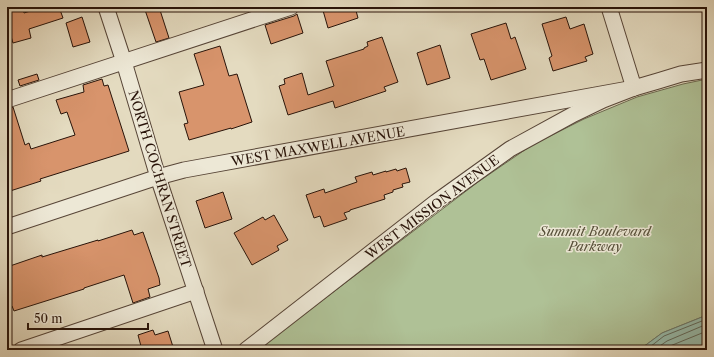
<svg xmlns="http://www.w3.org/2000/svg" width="714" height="357" font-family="'Libre Caslon Text',serif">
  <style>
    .green { fill: #afc196; stroke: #6c6a50 }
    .water { fill: #97bcac; stroke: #6b786b }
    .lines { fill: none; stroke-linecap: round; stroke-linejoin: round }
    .shore { stroke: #60685a; stroke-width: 1 }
    .building { fill: #d8946c; stroke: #281309 }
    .minor-casing { stroke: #574537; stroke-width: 17 }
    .minor { stroke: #ede8d6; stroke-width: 15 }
    .labels { text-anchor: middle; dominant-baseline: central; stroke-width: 3; stroke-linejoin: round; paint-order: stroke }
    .street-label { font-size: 13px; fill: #281309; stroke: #ede8d6 }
    .park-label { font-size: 13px; font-style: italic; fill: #57503a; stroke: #ede8d6 }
  </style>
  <rect width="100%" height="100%" fill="#e4dbc0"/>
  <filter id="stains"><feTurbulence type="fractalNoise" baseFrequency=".005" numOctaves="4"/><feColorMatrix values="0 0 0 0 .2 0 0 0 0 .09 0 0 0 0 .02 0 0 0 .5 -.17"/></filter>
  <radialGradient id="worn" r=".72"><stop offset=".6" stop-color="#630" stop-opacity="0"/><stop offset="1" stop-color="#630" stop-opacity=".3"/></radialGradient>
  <!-- green -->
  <polygon class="green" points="707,79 707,315 662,333 639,350 257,350 478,182 532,145 584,119 637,97 683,84"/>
  <!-- water -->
  <polygon class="water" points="707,315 707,350 639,350 662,333"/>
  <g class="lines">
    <!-- shore -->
    <g class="shore">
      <polyline points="646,350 664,336 707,319"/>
      <polyline points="654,350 667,341 707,324"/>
      <polyline points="664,350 670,346 707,331"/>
    </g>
  </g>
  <!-- building -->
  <g class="building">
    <polygon points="43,7 59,7 63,18 29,29 31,38 13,43 7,23 7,13 23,8 24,13"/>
    <polygon points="144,7 159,7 169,38 156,42"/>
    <polygon points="322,7 355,7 358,18 328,28"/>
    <polygon points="297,14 303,33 271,44 265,25 294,16"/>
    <polygon points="82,17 90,42 73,47 66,23"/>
    <polygon points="566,17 570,29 584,24 593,54 585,57 587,61 553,71 549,58 552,56 542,24"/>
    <polygon points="506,23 511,39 515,37 526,69 491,80 484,59 480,60 471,34"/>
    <polygon points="382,37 398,82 384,87 386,91 335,108 333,101 288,115 279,86 285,84 284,79 302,73 308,95 334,86 326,61 364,49 364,48 368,46 367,42"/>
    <polygon points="440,45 450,78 427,85 417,53"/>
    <polygon points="220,46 229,76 237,74 252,122 231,129 231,128 189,140 184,124 188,123 179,92 204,85 194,54"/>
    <polygon points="37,74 39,80 20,86 18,80"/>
    <polygon points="102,79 104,86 108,85 129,151 40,179 41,181 7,192 7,109 13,107 25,145 29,143 31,149 75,135 67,112 61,114 56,100 84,92 83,85"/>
    <polygon points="406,168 410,182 402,184 403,187 393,190 393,192 384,195 385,199 350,210 350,211 344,213 347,219 324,227 320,216 314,218 306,195 324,189 325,193 357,182 355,177 372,172 373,175 386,171 386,172 396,169 397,171"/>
    <polygon points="223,192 232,219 205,228 196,201"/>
    <polygon points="274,215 288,240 277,246 279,250 252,265 234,233 263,217 265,220"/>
    <polygon points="132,230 134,235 143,232 159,278 160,285 148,289 150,297 133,303 124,275 84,288 84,289 14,311 12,306 7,307 7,267 42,255 42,257 98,240 98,241"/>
    <polygon points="153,330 155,335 168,331 174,350 142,350 138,335"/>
  </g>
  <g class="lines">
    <!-- minor casing -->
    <g class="minor-casing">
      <g id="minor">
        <polyline points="106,7 124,62 158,177 215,350"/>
        <polyline points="609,7 634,88"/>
        <polyline points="7,100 291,7"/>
        <polyline points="7,227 158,177 184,170 634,88"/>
        <polyline points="21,350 196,291"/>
        <polyline points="246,350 436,202 510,149 574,114 603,100 634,88 658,81 681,74 707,70"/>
      </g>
    </g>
    <!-- minor -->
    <use href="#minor" class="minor"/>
  </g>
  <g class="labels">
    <!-- street labels -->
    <g class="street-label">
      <text transform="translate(318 146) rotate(-10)">WEST MAXWELL AVENUE</text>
      <text transform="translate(160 179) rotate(73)">NORTH COCHRAN STREET</text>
      <text transform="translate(432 207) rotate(-37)">WEST MISSION AVENUE</text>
    </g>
    <!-- park labels -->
    <g class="park-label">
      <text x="595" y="231">Summit Boulevard<tspan x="595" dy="15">Parkway</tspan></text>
    </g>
  </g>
  <!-- margin -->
  <rect width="714" height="357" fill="none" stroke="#e4dbc0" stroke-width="24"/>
  <rect x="8" y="8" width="698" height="341" fill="none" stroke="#281309" stroke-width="2"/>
  <rect x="12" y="12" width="690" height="333" fill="none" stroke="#281309"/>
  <!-- scale -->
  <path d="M28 323v6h120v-6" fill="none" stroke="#281309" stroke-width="2"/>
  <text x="34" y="323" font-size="12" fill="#281309" stroke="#ede8d6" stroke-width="3" paint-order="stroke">50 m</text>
  <rect width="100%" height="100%" filter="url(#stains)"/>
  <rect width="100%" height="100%" fill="url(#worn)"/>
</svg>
